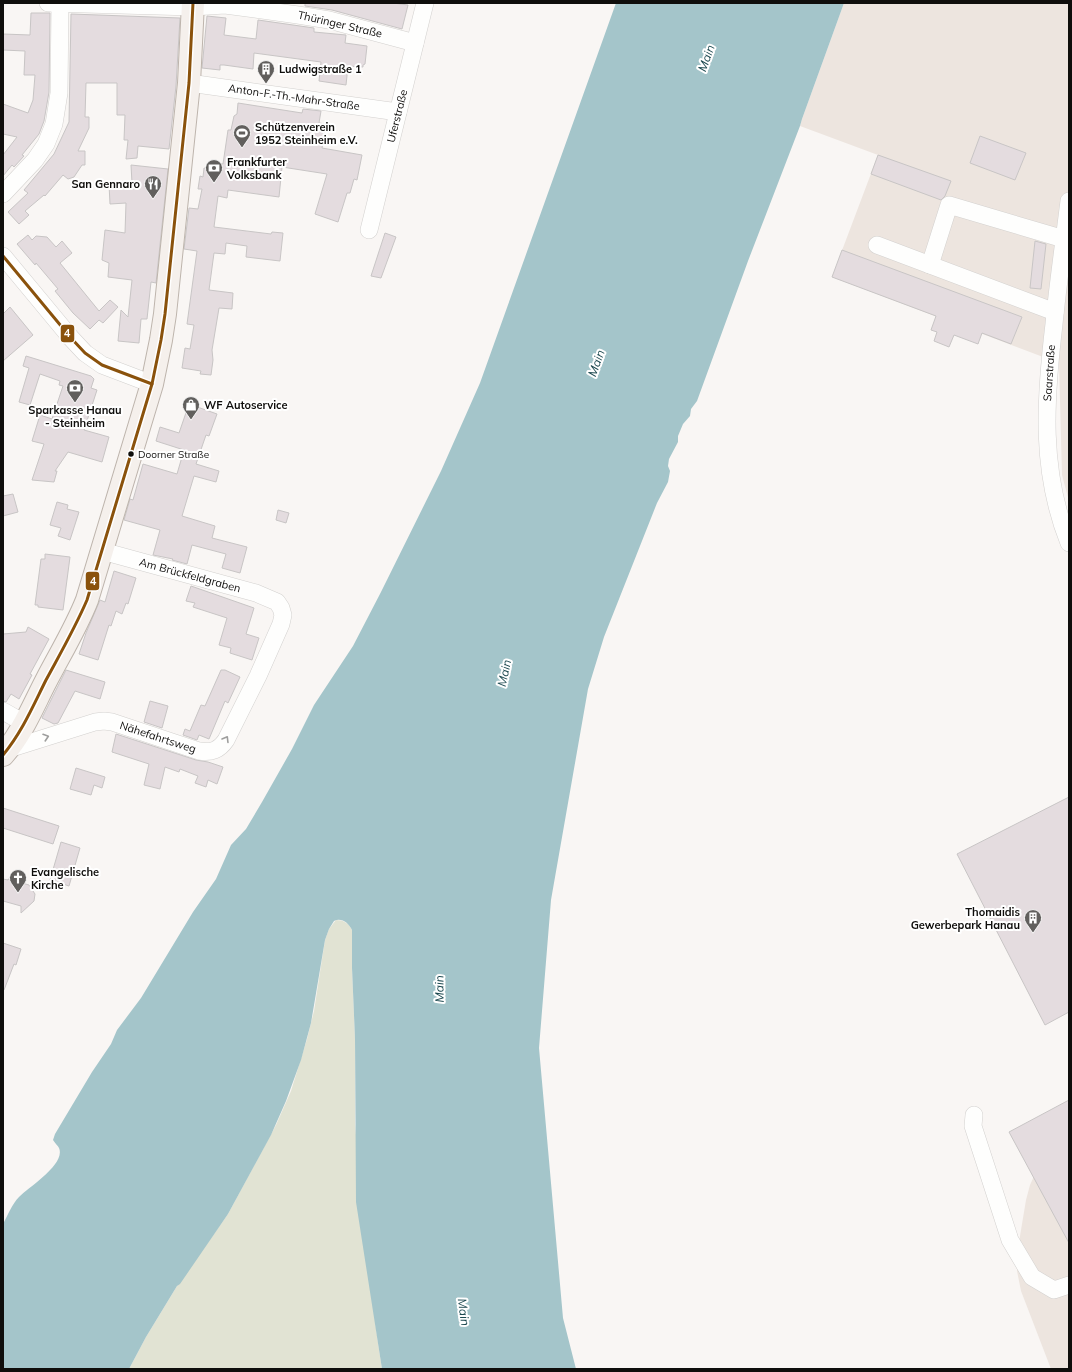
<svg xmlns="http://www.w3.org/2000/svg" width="1072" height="1372" font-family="Mulish,sans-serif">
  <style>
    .built { fill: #ede5df }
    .green { fill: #e1e3d3 }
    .water { fill: #a4c5ca }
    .building { fill: #e4dcdf; stroke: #c8c5c5 }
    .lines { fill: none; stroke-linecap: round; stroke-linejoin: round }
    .minor-casing { stroke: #d3d1cf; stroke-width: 18 }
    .major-casing { stroke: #bdb4ac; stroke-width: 24 }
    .minor { stroke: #fefefd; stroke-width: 17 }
    .major { stroke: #f5f0ec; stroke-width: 22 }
    .bus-1-casing { stroke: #fff; stroke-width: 6 }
    .bus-1 { stroke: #8a520c; stroke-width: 3 }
    .oneway { stroke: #9e9e9d }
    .bus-dot { fill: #0f0e0c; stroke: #fff; stroke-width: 1.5 }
    .labels { text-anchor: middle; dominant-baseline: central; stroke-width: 4; stroke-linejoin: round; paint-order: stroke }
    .bus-label { font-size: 10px; fill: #0f0e0c; stroke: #fff; text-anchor: start }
    .street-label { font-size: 11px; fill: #0f0e0c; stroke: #fff }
    .poi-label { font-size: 11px; font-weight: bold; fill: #0f0e0c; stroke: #fff; text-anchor: start }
    .water-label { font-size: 12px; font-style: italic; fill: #1c484f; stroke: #fff }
    .line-badge { stroke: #fff; stroke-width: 1.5 }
    .badge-label { font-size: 11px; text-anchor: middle; font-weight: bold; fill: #fff }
  </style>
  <rect width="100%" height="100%" fill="#f9f6f4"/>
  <!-- built -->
  <g class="built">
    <polygon points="844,3 1069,3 1069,501 1062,475 1059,363 832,277 878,155 800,126 802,119"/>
    <polygon points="1069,1148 1069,1369 1051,1369 1021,1291 1017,1271 1020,1236 1026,1200 1030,1185 1035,1174"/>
  </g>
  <!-- green -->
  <path class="green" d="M 336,920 C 343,920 349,923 352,930 L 352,968 L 355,1039 L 355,1124 L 369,1276 L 378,1343 L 382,1369 L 129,1369 L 146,1337 L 177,1286 L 228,1214 L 276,1125 L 291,1091 L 307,1039 L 314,1011 L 325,940 L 329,929 Z"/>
  <!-- water -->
  <path class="water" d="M 616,3 L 844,3 L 802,119 L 800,126 L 748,261 L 697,401 L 691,409 L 690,416 L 683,424 L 678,436 L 678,442 L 669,459 L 668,466 L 670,471 L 668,482 L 657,503 L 604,637 L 588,689 L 551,900 L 539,1048 L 563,1318 L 576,1369 L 382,1369 L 356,1202 L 355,1039 L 352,968 L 352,930 C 349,923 341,917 334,921 L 329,929 L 325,940 L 311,1023 L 301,1060 L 286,1101 L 271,1135 L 228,1214 L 180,1284 L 177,1286 L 146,1337 L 129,1369 L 3,1369 L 3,1224 C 8,1215 12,1204 19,1197 C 29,1187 66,1164 59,1148 C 58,1146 55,1143 53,1140 L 55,1134 L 92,1072 L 111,1044 L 117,1030 L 141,998 L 193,912 L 216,879 L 231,845 L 246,829 L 262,802 L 292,749 L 314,705 L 353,646 L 381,592 L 441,471 L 480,383 Z"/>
  <!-- building -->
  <g class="building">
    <polygon points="305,3 393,3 408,5 402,29 332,10 305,6"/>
    <polygon points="31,13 50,13 49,92 44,121 39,134 22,155 24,156 14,167 12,165 3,176 3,155 17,137 3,134 3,104 28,113 33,100 35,75 24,75 25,51 3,50 3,34 30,35"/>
    <polygon points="71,14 180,18 176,86 169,149 138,146 137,158 126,159 128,140 124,140 125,115 117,115 117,83 86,83 85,117 89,117 89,128 78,151 85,151 85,165 82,165 74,177 68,179 63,175 45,196 44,195 25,211 29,215 19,224 8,212 28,193 24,190 54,154 69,122"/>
    <polygon points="207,16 226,18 224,35 256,39 258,20 314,28 314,32 346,35 345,43 367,46 365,64 363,65 363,67 348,66 346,85 319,81 321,62 254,53 253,69 224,65 220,65 220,70 202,68"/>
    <polygon points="238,103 302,113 303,109 321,111 319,123 326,124 322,148 362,155 357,180 354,179 350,193 347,193 338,222 315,214 327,174 282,167 279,197 228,190 227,198 218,196 214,227 271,234 272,232 283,233 280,261 246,257 247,246 226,243 225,254 214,253 209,290 233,293 232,309 219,308 212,350 213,360 211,375 200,374 201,371 182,368 185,348 190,349 194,325 187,324 197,251 184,249 189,208 198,209 202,189 198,189 200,176 203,177 204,168 215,170 216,163 223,164 228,130 231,130 234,116 237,114"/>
    <polygon points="980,136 1026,153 1015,180 970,163"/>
    <polygon points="878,155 951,181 945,196 941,200 871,174"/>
    <polygon points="131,165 168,169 156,283 151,282 147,319 141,319 139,343 118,341 121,310 128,317 132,280 108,277 109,263 102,260 105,230 125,233 126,203 110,204 109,184 132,183"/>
    <polygon points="385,233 396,237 381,278 371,276"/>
    <polygon points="28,235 32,240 36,236 47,237 56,247 62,241 72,253 60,263 99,311 110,300 118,307 103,323 99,320 90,329 73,313 55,291 58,289 36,263 35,265 17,244"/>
    <polygon points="1035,241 1046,244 1041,289 1030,288"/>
    <polygon points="842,250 1022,317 1011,344 982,333 978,344 954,335 949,347 934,341 937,332 931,330 936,316 832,277"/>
    <polygon points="10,307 33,335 3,361 3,314"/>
    <polygon points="26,356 91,376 94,379 91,388 97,390 84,430 109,437 102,462 68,452 55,471 57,471 54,482 32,480 44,444 32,441 40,415 52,419 63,386 59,385 60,381 40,374 30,405 19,402 29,368 23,366"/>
    <polygon points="189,404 217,414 209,436 206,435 196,464 219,471 216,482 194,476 182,516 215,526 212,538 247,547 240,573 222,568 226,554 192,545 187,564 172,560 173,559 153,555 160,530 124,520 130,499 133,500 143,464 177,474 184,450 156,441 160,427 179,433"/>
    <polygon points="13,494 18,512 3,516 3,496"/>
    <polygon points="57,502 68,505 67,509 79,512 70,540 58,536 61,528 50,525"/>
    <polygon points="278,510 289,513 286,523 276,520"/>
    <polygon points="45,554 70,557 63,610 38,607 38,605 35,605 41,559 45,559"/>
    <polygon points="114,571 136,578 128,604 126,603 122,614 116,611 111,626 109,625 98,660 79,654 86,633 100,600 105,602"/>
    <polygon points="191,586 254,608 246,634 259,638 252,660 230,653 231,648 219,645 227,618 193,607 195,603 186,601"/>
    <polygon points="28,627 49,639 30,674 32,675 19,699 11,694 6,702 3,701 3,634 26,632"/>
    <polygon points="66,670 105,682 100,699 75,691 58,723 54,724 42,718"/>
    <polygon points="221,670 225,670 240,677 228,703 225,701 209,739 199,735 197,740 183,735 185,729 190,731 201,705 205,706"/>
    <polygon points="150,701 168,706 162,728 144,722"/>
    <polygon points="116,734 196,760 208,762 223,767 217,784 208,780 206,787 195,783 198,776 180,769 179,772 165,767 160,789 144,785 149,764 112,752"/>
    <polygon points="76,768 105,777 102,788 94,785 91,795 70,789"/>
    <polygon points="1069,797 1069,1012 1045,1025 957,854"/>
    <polygon points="3,808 59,826 53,844 3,828"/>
    <polygon points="61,842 80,848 69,886 50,880"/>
    <polygon points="3,879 8,880 8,879 29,885 35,894 34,901 21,913 21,906 3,901"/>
    <polygon points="3,943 21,949 16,965 14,964 4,990 3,990"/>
    <polygon points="1069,1100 1069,1243 1009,1132"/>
  </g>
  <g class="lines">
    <!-- minor casing -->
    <g class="minor-casing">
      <g id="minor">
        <polyline points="48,3 193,7 225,5 298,15 329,20 415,43"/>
        <polyline points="189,83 398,112"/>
        <polyline points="3,194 35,160 46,144 54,124 59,93 60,3"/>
        <path d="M 1069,201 C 1064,242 1058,283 1054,324 C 1045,400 1040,471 1069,543"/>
        <polyline points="369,230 425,3"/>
        <polyline points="877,245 1055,312"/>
        <polyline points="3,256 71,338 85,353 102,365 152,384"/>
        <polyline points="930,265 949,205 1064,239"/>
        <polyline points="3,711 24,723"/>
        <path d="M 9,749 L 95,722 L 104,721 L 112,722 L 199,751 C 212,753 219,750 226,740 L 258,676 L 281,624 L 283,615 L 281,608 L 277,602 L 256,593 L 102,551"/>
        <polyline points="974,1115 973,1126 1010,1240 1032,1277 1054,1290 1069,1285"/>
      </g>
    </g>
    <!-- major casing -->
    <g class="major-casing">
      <path id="major" d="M 3,755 C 22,734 33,706 46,681 C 60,654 76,628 87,600 L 152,384 L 161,340 L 165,314 L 189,83 L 193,3"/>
    </g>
    <!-- minor -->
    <use href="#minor" class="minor"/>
    <!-- major -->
    <use href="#major" class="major"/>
    <!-- bus-1 casing -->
    <g class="bus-1-casing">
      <g id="bus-1">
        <polyline points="3,256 71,338 85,353 102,365 152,384"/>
        <path d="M 3,755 C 22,732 33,706 46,680 C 60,654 75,628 87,600 L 152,384 L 161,340 L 165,314 L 189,83 L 193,3"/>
      </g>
    </g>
    <!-- bus-1 -->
    <use href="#bus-1" class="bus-1"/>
  </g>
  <!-- one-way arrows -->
  <defs><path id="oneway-chevron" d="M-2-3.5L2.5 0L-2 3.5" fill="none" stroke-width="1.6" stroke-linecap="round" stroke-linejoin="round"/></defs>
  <g class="oneway">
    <use href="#oneway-chevron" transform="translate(46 737) rotate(-18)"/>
    <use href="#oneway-chevron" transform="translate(226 739) rotate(-59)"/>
  </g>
  <!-- icons -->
  <defs>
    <g id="building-pin" transform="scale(0.9)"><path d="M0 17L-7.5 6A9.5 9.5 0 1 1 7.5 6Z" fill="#615f5d" stroke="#fff"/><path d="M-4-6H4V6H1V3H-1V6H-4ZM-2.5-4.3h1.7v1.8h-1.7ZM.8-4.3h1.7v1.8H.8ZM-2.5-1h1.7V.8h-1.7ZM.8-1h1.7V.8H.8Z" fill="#fff"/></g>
    <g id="stadium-pin" transform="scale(0.9)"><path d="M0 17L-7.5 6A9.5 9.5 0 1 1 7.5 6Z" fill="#615f5d" stroke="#fff"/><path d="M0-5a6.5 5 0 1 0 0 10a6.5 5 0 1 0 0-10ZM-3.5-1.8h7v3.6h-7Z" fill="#fff"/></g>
    <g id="bank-pin" transform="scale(0.9)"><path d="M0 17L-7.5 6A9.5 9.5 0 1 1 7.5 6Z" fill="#615f5d" stroke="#fff"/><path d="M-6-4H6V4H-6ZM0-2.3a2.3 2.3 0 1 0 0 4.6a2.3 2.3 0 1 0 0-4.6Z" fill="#fff"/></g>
    <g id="restaurant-pin" transform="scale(0.9)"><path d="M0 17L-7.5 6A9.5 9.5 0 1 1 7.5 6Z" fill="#615f5d" stroke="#fff"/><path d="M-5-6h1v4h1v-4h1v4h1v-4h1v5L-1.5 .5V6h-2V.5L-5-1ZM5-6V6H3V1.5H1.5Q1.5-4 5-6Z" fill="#fff"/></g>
    <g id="shop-pin" transform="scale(0.9)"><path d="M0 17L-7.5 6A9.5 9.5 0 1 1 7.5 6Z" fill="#615f5d" stroke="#fff"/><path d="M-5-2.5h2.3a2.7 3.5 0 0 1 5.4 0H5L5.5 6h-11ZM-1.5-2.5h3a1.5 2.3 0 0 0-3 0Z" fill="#fff"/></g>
    <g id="church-pin" transform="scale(0.9)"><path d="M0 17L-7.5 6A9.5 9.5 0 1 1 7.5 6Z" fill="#615f5d" stroke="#fff"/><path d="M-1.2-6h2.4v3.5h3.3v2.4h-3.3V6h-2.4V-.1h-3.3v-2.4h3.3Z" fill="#fff"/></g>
  </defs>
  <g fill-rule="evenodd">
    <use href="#building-pin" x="266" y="69"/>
    <use href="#stadium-pin" x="242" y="133"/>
    <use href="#bank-pin" x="214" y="168"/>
    <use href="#restaurant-pin" x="153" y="184"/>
    <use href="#bank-pin" x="75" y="388"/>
    <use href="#shop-pin" x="191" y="405"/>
    <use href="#church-pin" x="18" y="878"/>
    <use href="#building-pin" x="1033" y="918"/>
  </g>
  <!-- markers -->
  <circle class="bus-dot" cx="131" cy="454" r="3.5"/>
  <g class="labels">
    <!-- bus labels -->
    <g class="bus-label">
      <text x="138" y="454">Doorner Straße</text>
    </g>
    <!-- street labels -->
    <g class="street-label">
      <text transform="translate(340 24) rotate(13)">Thüringer Straße</text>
      <text transform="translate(294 97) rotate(8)">Anton-F.-Th.-Mahr-Straße</text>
      <text transform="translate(397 116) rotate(-76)">Uferstraße</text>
      <text transform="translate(1049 373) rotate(-86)">Saarstraße</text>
      <text transform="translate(190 575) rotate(15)">Am Brückfeldgraben</text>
      <text transform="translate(158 737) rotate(18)">Nähefahrtsweg</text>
    </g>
    <!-- poi labels -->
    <g class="poi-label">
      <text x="279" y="69">Ludwigstraße 1</text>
      <text x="255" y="127">Schützenverein<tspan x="255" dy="13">1952 Steinheim e.V.</tspan></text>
      <text x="227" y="162">Frankfurter<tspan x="227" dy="13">Volksbank</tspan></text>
      <text x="140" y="184" text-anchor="end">San Gennaro</text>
      <text x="204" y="405">WF Autoservice</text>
      <text x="75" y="410" text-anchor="middle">Sparkasse Hanau<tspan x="75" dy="13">- Steinheim</tspan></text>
      <text x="31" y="872">Evangelische<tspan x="31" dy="13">Kirche</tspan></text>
      <text x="1020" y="912" text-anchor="end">Thomaidis<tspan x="1020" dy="13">Gewerbepark Hanau</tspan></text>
    </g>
    <!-- water labels -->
    <g class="water-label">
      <text transform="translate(706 58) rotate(-70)">Main</text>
      <text transform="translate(596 363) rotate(-70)">Main</text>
      <text transform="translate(504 673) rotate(-78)">Main</text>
      <text transform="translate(439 989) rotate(-91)">Main</text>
      <text transform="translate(464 1312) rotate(82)">Main</text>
    </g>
  </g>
  <g class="line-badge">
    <rect x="60" y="324" width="15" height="19" rx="4" fill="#8a520c"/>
    <rect x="85" y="571" width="15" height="20" rx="4" fill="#8a520c"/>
  </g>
  <g class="badge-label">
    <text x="67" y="337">4</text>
    <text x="93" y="585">4</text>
  </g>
  <!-- border -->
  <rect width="1072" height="1372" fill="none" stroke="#0f0e0c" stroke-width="8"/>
</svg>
